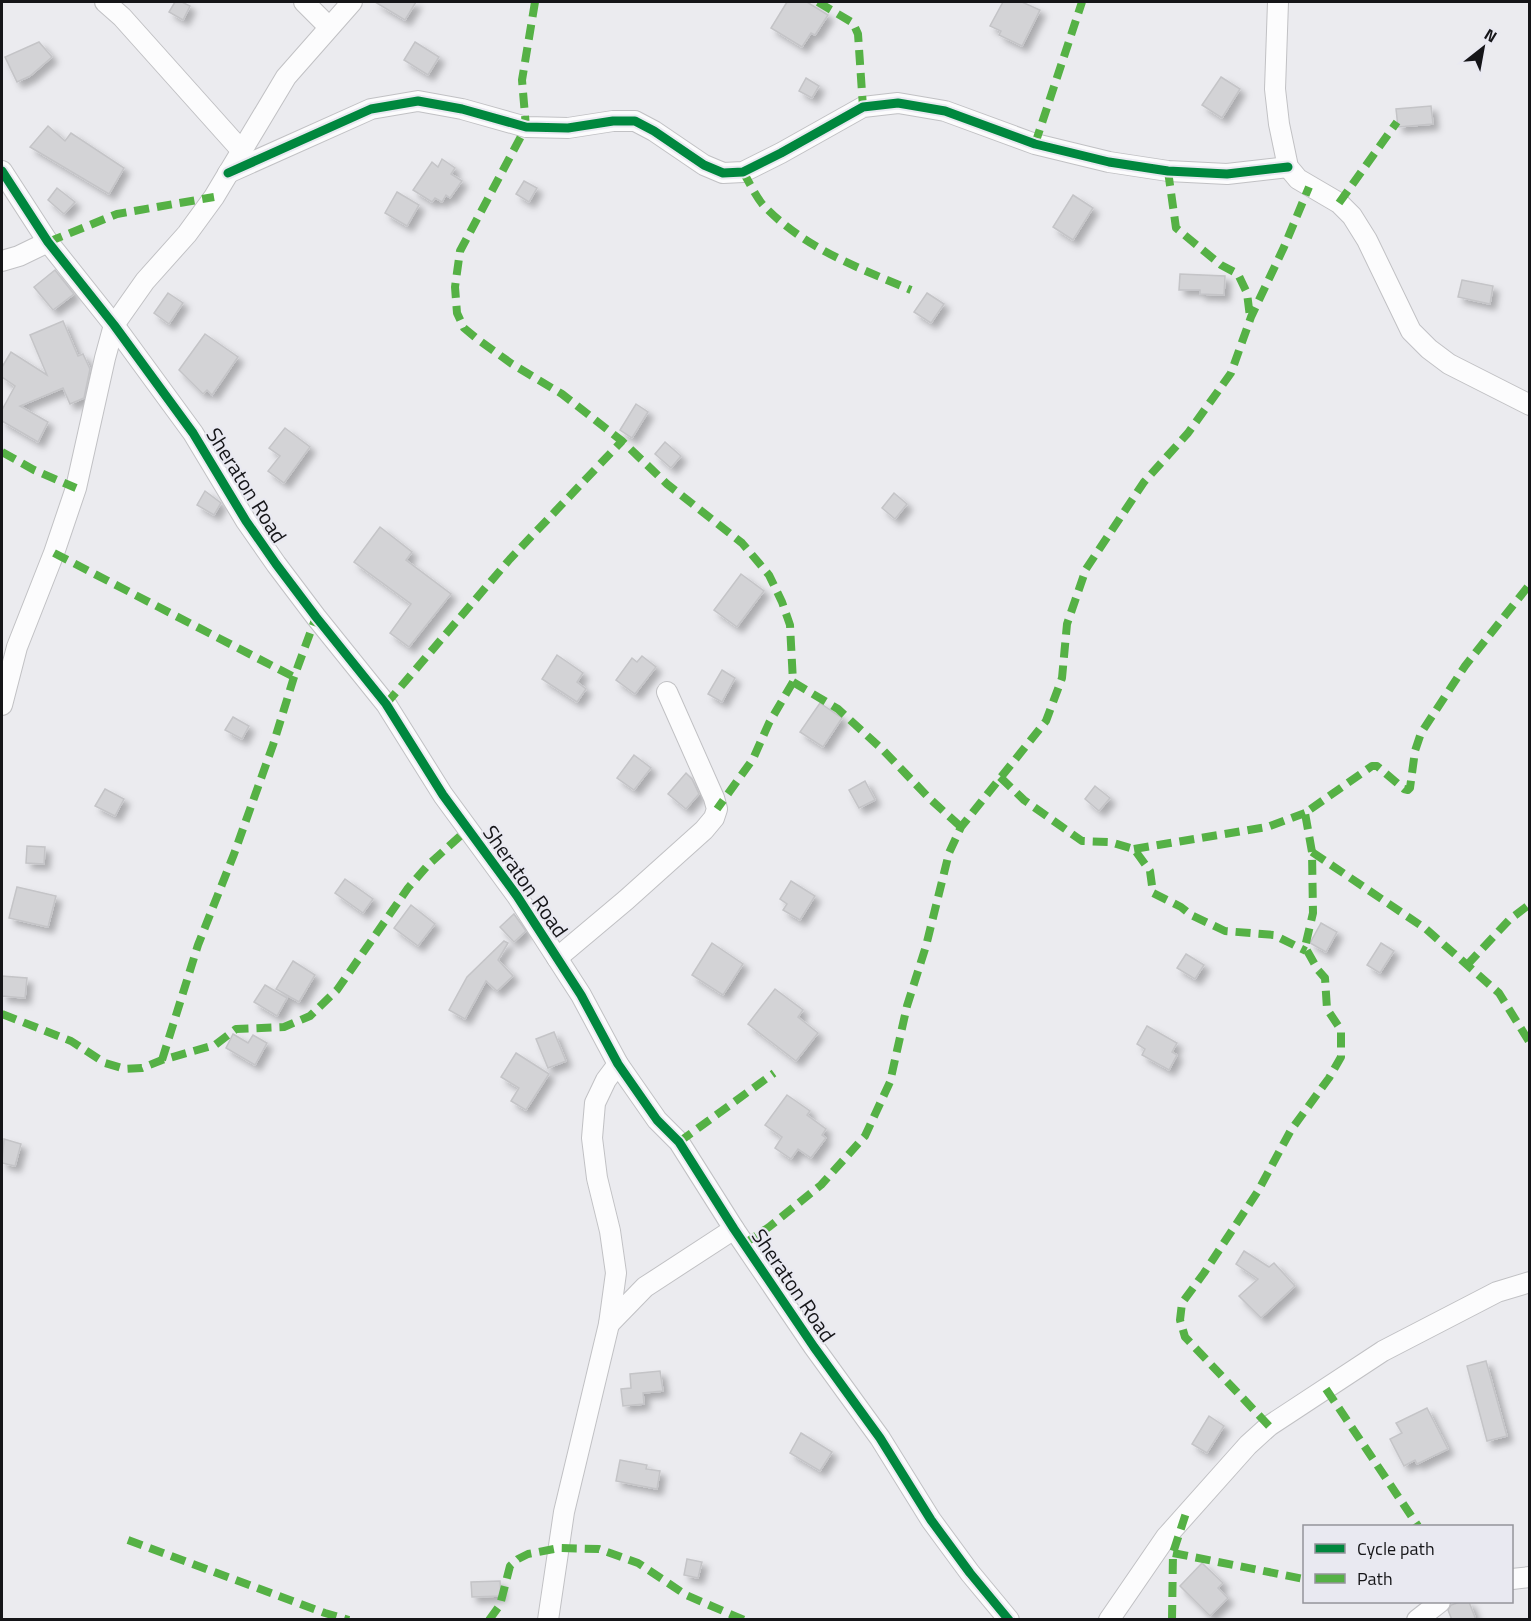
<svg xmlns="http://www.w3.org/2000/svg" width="1531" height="1621" font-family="'Titillium Web',sans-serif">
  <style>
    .building { fill: #d3d3d6; stroke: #c4c4c7; stroke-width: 1.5; filter: url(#shadow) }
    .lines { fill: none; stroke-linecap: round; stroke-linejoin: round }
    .minor-casing { stroke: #c1c1c4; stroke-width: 22 }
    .minor { stroke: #fcfcfd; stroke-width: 20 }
    .quiet { stroke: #55b145; stroke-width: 8; stroke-dasharray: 15 8; stroke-linecap: butt }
    .cycleway-casing { stroke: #e9e9f1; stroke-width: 13 }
    .cycleway { stroke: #00873e; stroke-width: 9 }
    .labels { text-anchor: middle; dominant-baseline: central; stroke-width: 4.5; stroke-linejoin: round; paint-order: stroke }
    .street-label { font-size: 21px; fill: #151518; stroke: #e9e9f1 }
  </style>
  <defs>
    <filter id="shadow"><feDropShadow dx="5.5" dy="5.5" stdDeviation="3" flood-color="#0004"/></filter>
  </defs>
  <rect width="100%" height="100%" fill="#ebebef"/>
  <!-- building -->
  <g class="building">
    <polygon points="175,2 182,2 190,6 183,20 169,12"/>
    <polygon points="375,2 416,2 405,20"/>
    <polygon points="787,2 807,2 828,15 815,35 811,33 802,47 771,28"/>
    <polygon points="1003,2 1022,2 1040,10 1022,46 999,35 1001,31 990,26"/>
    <polygon points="39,42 52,57 30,76 17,82 5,57"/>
    <polygon points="415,42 439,57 428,75 404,60"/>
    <polygon points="1221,77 1240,89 1222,118 1202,105"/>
    <polygon points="806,78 819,86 812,98 799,91"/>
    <polygon points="1431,106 1433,124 1398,127 1396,109"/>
    <polygon points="48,126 65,141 71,133 124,168 109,194 30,147"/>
    <polygon points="442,159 455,168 451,174 462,181 450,198 446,195 442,202 435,198 432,202 413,190 432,162 438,167"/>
    <polygon points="524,181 537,188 529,202 516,194"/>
    <polygon points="57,188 75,202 64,214 48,200"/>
    <polygon points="397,192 419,205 407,226 385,213"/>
    <polygon points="1073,195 1093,208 1073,240 1053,227"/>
    <polygon points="55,270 74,294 53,310 34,287"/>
    <polygon points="1180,274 1225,276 1224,295 1200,294 1200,290 1179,290"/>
    <polygon points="1462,280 1493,286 1490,304 1458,297"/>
    <polygon points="168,293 183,303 169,324 154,313"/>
    <polygon points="927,293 944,304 931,323 914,312"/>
    <polygon points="63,321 78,356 83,354 90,369 84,398 70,404 63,388 20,406 48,422 38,442 2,421 2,410 15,386 2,377 2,367 11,352 47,375 30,335"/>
    <polygon points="205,334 238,357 212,395 207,390 203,394 179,370"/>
    <polygon points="636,404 648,412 632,438 620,430"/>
    <polygon points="285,428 310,447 284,483 268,471 280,456 269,448"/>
    <polygon points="665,442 681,456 671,468 655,454"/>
    <polygon points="205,491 221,503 214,515 197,505"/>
    <polygon points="894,493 907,504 895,519 882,508"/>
    <polygon points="380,527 412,552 406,560 451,594 409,647 390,633 411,604 354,562"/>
    <polygon points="741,574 764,591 737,627 714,610"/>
    <polygon points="557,655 583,673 577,682 586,689 577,702 542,679"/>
    <polygon points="642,656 656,667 635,694 616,680 632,658 637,662"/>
    <polygon points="722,670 735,678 722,702 708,694"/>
    <polygon points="820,703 842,718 823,747 800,732"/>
    <polygon points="233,717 249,726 242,739 225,730"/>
    <polygon points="634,755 651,768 634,790 617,778"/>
    <polygon points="686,773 692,779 699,794 686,809 668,794"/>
    <polygon points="865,781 875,800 859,808 849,790"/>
    <polygon points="1095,786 1110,798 1099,811 1085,799"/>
    <polygon points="105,789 124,799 115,816 95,806"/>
    <polygon points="27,846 45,847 44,864 26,863"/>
    <polygon points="345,879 373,899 363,913 335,893"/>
    <polygon points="791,881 815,896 800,920 783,910 787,904 780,899"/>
    <polygon points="17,887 56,896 48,927 9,918"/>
    <polygon points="411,905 435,924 418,946 394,928"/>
    <polygon points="514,914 526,931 514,942 500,927"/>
    <polygon points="1321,923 1337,932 1326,952 1310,943"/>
    <polygon points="504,941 508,943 498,960 513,976 497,991 486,981 465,1019 449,1010 467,977"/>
    <polygon points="712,943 743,964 723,995 692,975"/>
    <polygon points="1381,943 1394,951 1380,973 1367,965"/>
    <polygon points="1186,954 1204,965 1195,979 1177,968"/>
    <polygon points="293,961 315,975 299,1002 276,989"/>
    <polygon points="2,976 27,978 25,998 2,996"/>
    <polygon points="265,985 287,998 277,1016 254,1002"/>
    <polygon points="775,989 803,1010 798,1017 818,1033 796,1061 748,1024"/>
    <polygon points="1147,1026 1177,1043 1172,1052 1177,1055 1169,1070 1142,1055 1145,1049 1137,1044"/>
    <polygon points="554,1032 566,1061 548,1068 536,1039"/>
    <polygon points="233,1034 248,1043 253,1035 267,1043 255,1065 226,1048"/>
    <polygon points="516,1053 549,1074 526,1110 511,1101 519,1088 501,1077"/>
    <polygon points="787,1095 810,1111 807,1115 826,1129 822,1135 826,1138 811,1158 798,1149 791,1159 775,1148 782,1137 765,1125"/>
    <polygon points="4,1139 21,1144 15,1166 2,1163"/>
    <polygon points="1244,1251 1269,1267 1274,1263 1295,1286 1261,1318 1239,1296 1258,1279 1236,1264"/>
    <polygon points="1486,1361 1507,1436 1487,1441 1467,1366"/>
    <polygon points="660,1371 663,1391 643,1393 644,1404 623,1406 621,1389 631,1388 630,1374"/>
    <polygon points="1427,1408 1448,1449 1417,1464 1415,1460 1404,1466 1390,1439 1402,1433 1396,1423"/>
    <polygon points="1209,1416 1224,1426 1207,1453 1192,1444"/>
    <polygon points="801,1433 832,1452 820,1471 790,1453"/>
    <polygon points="620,1460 647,1465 646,1469 660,1471 657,1489 616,1481"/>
    <polygon points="687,1559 702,1562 698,1578 684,1575"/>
    <polygon points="1202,1563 1223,1583 1218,1588 1228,1598 1210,1616 1180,1586"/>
    <polygon points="500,1581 501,1596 472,1597 471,1582"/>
    <polygon points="1460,1602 1469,1602 1476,1620 1452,1620 1448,1610 1451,1605"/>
  </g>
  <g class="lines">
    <!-- minor casing -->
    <g class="minor-casing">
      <g id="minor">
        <polyline points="105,2 122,17 241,150"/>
        <polyline points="304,2 329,27"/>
        <polyline points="1278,2 1275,89 1279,124 1288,167 1298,179 1339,203 1352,216 1367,240 1411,331 1429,349 1449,364 1530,405"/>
        <polyline points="2,171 48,242 114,325 193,433 246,521 276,564 316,617 386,704 443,795 517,896 581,995 618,1064 657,1120 679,1142 734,1229 814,1347 880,1438 931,1520 970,1573 1009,1620"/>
        <polyline points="228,173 371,109 418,101 462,109 526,127 568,128 613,121 635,121 654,131 704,165 723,173 743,172 781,153 863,107 898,103 945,111 1035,144 1109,162 1168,171 1227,174 1288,167"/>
        <polyline points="2,261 19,256 48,242"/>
        <polyline points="2,705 17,647 54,553 76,488 105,358 114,325 145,281 187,234 214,197 286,77 352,2"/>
        <polyline points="557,958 626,900 704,830 714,818 717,809 714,798 667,692"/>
        <polyline points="609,1324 645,1287 734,1229"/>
        <polyline points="1512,1579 1530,1577"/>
        <polyline points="548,1620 564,1512 609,1324 616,1273 610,1231 597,1178 592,1138 595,1103 606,1080 618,1064"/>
        <polyline points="1109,1620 1166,1537 1248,1445 1269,1426 1383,1351 1497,1292 1530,1282"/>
        <polyline points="1417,1620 1440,1602"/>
      </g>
    </g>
    <!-- minor -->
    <use href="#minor" class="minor"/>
    <!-- quiet -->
    <g class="quiet">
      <polyline points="535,2 522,80 526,127 460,251 455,287 457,313 464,328 476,338 512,364 562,394 622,441 667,484 742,543 769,575 782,602 790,625 793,682 769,723 753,759 717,809"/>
      <polyline points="818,2 853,23 858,34 863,107"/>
      <polyline points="1035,144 1082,2"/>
      <polyline points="1168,171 1176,228 1221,265 1238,274 1247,293 1250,317"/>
      <path d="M 743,172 C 750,183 756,198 765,207 C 806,249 859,268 911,290"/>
      <polyline points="1339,203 1397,122"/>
      <polyline points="48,242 117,214 214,197"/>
      <polyline points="2,452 34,470 76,488"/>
      <polyline points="54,553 294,677"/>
      <polyline points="793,682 838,709 883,750 930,799 961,827"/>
      <polyline points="386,704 510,559 622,441"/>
      <polyline points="1000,777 1024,800 1082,841 1110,842 1134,849 1150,871 1153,893 1181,907 1191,915 1225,931 1274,935 1306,951"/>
      <polyline points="1134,849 1267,827 1305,813"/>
      <polyline points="1312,852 1426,929 1499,993 1530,1043"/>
      <polyline points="1467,965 1509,920 1530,904"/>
      <polyline points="2,1014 71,1041 105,1063 125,1069 142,1068 162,1060 215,1045 236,1029 284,1027 310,1016 337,990 408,888 428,865 468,829"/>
      <polyline points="162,1060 198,945 234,854 273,745 294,677 316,617"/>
      <polyline points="679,1142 774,1073"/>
      <polyline points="744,1244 769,1227 821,1185 865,1136 890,1082 907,1006 926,946 949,853 961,827 1046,721 1062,678 1067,624 1086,569 1144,482 1188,433 1231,373 1251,317 1284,247 1309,187"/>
      <polyline points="1326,1389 1418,1526"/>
      <polyline points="1269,1426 1185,1337 1180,1320 1182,1303 1204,1273 1258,1191 1291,1130 1329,1078 1341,1057 1341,1030 1327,1009 1325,978 1318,970 1305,947 1313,913 1312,852 1305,813 1372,766 1377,766 1404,789 1408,790 1410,788 1415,751 1421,733 1465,666 1530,584"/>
      <polyline points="128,1540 325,1613 349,1620"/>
      <polyline points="1173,1553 1304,1579"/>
      <polyline points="489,1620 500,1605 510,1566 518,1559 528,1554 559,1548 599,1549 638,1563 686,1595 744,1620"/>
      <polyline points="1172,1620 1173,1553 1186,1513"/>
    </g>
    <!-- cycleway casing -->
    <g class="cycleway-casing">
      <g id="cycleway">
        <polyline points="2,171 48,242 114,325 193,433 246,521 276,564 316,617 386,704 443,795 517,896 581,995 618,1064 657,1120 679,1142 734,1229 814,1347 880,1438 931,1520 970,1573 1009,1620"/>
        <polyline points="228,173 371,109 418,101 462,109 526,127 568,128 613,121 635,121 654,131 704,165 723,173 743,172 781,153 863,107 898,103 945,111 1035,144 1109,162 1168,171 1227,174 1288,167"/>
      </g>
    </g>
    <!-- cycleway -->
    <use href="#cycleway" class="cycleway"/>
  </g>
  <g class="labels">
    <!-- street labels -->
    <g class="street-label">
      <text transform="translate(247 485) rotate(58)">Sheraton Road</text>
      <text transform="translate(526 881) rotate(55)">Sheraton Road</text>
      <text transform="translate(794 1285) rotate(56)">Sheraton Road</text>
    </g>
  </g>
  <!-- border -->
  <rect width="1531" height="1621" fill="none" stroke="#151518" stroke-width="6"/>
  <!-- legend -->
  <rect x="1303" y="1525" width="210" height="78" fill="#e9e9f1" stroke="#94949a" stroke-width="1.5"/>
  <rect x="1315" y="1544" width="30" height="9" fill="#00873e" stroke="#94949a" stroke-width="1.5"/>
  <text x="1357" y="1555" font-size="18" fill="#151518">Cycle path</text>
  <rect x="1315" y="1574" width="30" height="9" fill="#55b145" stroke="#94949a" stroke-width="1.5"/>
  <text x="1357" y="1585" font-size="18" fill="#151518">Path</text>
  <!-- north arrow -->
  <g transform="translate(1483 48) rotate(31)" stroke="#e9e9f1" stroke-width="4.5" paint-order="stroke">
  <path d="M0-4.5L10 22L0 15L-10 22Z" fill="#151518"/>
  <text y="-9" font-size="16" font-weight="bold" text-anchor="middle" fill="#151518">N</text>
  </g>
</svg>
